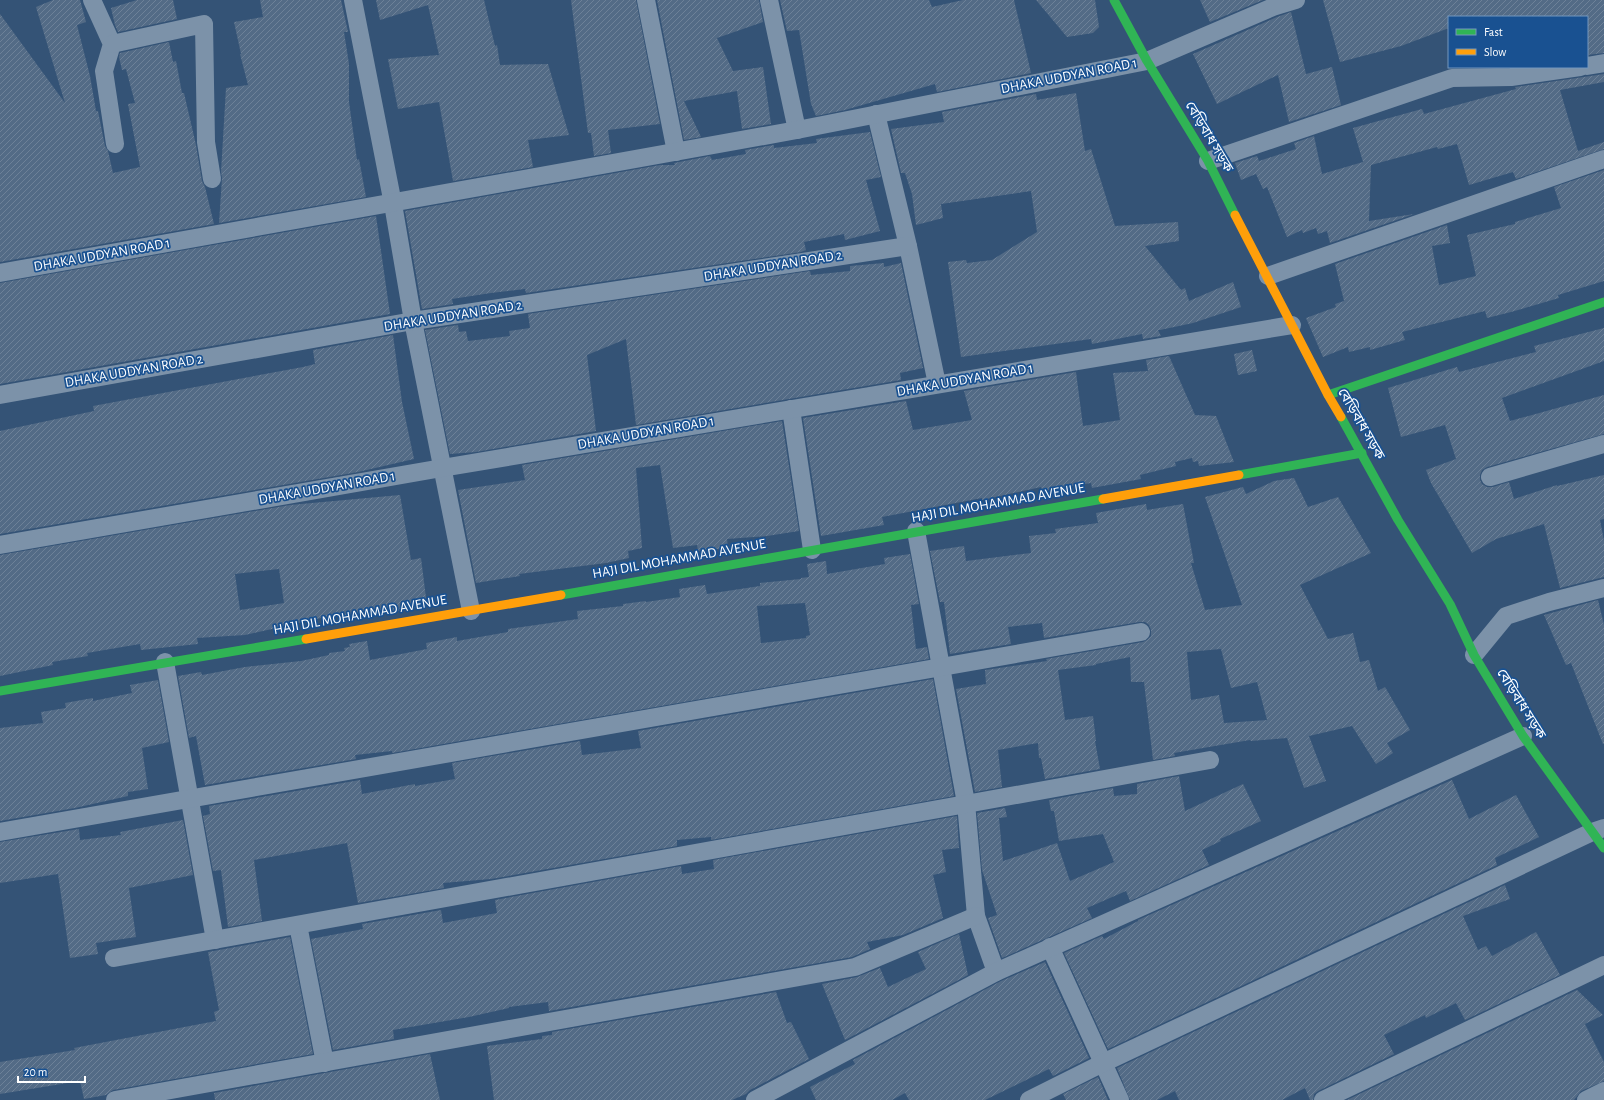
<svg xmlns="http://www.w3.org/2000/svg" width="1604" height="1100" font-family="'Alegreya Sans','Noto Sans Bengali',sans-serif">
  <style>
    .building { fill: url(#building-hatch); fill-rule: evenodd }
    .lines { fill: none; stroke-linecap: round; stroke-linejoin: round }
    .street { stroke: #7c92a9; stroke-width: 18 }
    .fast { stroke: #30b455; stroke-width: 9 }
    .slow { stroke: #ff9f0a; stroke-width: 9 }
    .labels { text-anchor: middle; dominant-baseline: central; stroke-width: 3.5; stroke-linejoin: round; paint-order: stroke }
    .street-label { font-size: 14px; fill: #fff; stroke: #195191 }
  </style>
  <defs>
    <pattern id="building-hatch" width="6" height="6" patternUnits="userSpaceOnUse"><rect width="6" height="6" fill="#536b86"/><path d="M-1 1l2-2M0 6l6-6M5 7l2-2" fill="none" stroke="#6d8198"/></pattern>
  </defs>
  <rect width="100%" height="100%" fill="#345376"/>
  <!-- building -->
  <g class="building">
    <polygon points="53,0 80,0 86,22 77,25 90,76 96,111 98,111 105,146 108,151 113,173 140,167 128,104 135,103 126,69 122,70 119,57 120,53 169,42 173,62 176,61 182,93 184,93 196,145 202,181 205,187 214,224 0,262 0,14 65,103 36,7"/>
    <polygon points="137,0 173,0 177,19 118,32 115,25 111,8"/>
    <polygon points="260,0 341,0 348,32 344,32 349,64 349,102 357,160 359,159 366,197 219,223 222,178 221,172 226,88 248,85 240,54 241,54 234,22 263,17"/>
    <polygon points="376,0 484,0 495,46 497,45 500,65 548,64 569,135 528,140 533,167 453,181 439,102 398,109 388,59 439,55 428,5 380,20"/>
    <polygon points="571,0 636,0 660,124 608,130 611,153 594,156 591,133 588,133"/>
    <polygon points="657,0 759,0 763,22 717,38 733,71 763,67 771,124 742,129 737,91 684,101 701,137 684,140"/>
    <polygon points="780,0 929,0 932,7 963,0 1014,0 1031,73 937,92 935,84 845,110 816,116 811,104 799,30 787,31"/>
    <polygon points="1036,0 1095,0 1099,27 1093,33 1067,37"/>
    <polygon points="1200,0 1263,0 1210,22"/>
    <polygon points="1323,0 1604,0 1604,53 1587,55 1587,17 1449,17 1449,28 1401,46 1340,62"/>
    <polygon points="1291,12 1306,74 1332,67 1341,105 1289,122 1278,75 1217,104 1193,54 1277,17"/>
    <polygon points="1604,74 1604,82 1560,90 1578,151 1604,142 1604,149 1516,179 1513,172 1469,185 1457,144 1438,149 1437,147 1371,165 1369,221 1414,214 1330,243 1327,231 1318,234 1316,228 1303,233 1302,230 1287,237 1267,187 1263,189 1256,174 1241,180 1235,163 1257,156 1259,161 1296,149 1294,143 1314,136 1322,174 1363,162 1353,128 1422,109 1424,114 1516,89 1515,87"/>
    <polygon points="1076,93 1085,151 1091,149 1115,226 1178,222 1179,241 1145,246 1181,290 1185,288 1189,301 1233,282 1241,307 1193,323 1160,330 1158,330 1161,336 1143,339 1142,334 1092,344 1091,339 961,357 948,262 966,260 967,263 992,260 1037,232 1031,191 941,204 943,218 916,225 912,194 905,173 901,173 891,129 944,122 942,112 1036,94 1037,100"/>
    <polygon points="870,132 881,177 866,180 880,231 845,240 844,234 804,242 806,250 801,252 526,293 525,289 491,293 452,299 453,304 422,309 405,211 660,165 675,165 674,163 710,156 712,160 746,154 745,150 774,145 774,148 817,143 816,139"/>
    <polygon points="1604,170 1604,281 1558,295 1559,298 1511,312 1487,318 1485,311 1402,332 1405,340 1370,350 1370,347 1349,352 1348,347 1323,357 1306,318 1336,307 1335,304 1344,301 1335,264 1447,225 1450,243 1432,246 1439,285 1476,276 1467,235 1515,224 1515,222 1561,208 1554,187"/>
    <polygon points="376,216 390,314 0,384 0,283"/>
    <polygon points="884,263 884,267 901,263 923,368 900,373 901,380 636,425 626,339 587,355 596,431 476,452 450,454 425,330 458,325 459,332 466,331 468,341 510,336 509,331 530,328 528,314 810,271 811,275 850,271 850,266"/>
    <polygon points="1604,328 1604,361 1502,398 1510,421 1604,395 1604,434 1487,467 1482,470 1480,475 1480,480 1482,484 1487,487 1493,487 1509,482 1514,499 1557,485 1557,486 1604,475 1604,519 1600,520 1604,541 1604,577 1560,588 1544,524 1496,539 1472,553 1431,483 1426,470 1456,459 1445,425 1401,437 1388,388 1457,367 1459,372 1536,352 1534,346"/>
    <polygon points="393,335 402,402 414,459 358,472 0,534 0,431 94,411 93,406 303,367 315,364 313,350"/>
    <polygon points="1252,350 1257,371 1238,375 1234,354"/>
    <polygon points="1169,356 1195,415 1216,416 1234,462 1199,466 1198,461 1193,462 1192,458 1175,462 1176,466 1140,475 1141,479 1092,488 1091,483 1042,491 1041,487 982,500 982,498 882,517 884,525 821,536 803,418 906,401 913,430 972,420 964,391 1076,372 1083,426 1120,420 1113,373 1148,371 1146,360"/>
    <polygon points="782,421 799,531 767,536 727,539 728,548 698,551 697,545 673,548 660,465 636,468 642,548 628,551 629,558 606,563 519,574 520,576 476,583 458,490 525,480 522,465"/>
    <path d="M 1294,478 L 1308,507 L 1338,497 L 1371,553 L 1300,585 L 1328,639 L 1353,633 L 1360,662 L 1369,660 L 1378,691 L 1385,687 L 1410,730 L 1387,743 L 1393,753 L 1376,764 L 1352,726 L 1309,736 L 1326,781 L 1304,788 L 1287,738 L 1251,741 L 1250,740 L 1174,753 L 1175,756 L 1153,760 L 1144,682 L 1131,682 L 1130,657 L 1096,664 L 1096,665 L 1058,670 L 1065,720 L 1093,716 L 1096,741 L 1095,741 L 1100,769 L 1045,779 L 1041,758 L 1039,758 L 1038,743 L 998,750 L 1002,787 L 975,792 L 956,689 L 986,684 L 985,670 L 1047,661 L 1046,659 L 1143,642 L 1147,640 L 1151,636 L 1151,630 L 1149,625 L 1145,622 L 1139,622 L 1044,638 L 1042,623 L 1008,627 L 1011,644 L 950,654 L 944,602 L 940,602 L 930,551 L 964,546 L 966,561 L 1031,553 L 1029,536 L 1056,533 L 1055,529 L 1098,523 L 1096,513 L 1146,504 L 1147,510 L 1183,504 L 1194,563 L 1191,563 L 1205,610 L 1242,605 L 1205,497 L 1243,487 L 1246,494 L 1274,481 ZM 1221,649 L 1231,688 L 1257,682 L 1267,720 L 1224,723 L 1219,695 L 1191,700 L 1187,652 Z"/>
    <path d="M 400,495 L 411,560 L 421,558 L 427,606 L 340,621 L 339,614 L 245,635 L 197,638 L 198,644 L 141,650 L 140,644 L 87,653 L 88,656 L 52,662 L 53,665 L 0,676 L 0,555 L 290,505 ZM 279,569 L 284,603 L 240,610 L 235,574 Z"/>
    <path d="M 910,554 L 919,604 L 911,605 L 916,649 L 927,647 L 929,659 L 392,753 L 392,751 L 355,755 L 356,759 L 205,785 L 196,736 L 189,738 L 178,676 L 201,672 L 202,675 L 245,667 L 301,661 L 329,655 L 329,653 L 345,651 L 344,648 L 350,647 L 349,644 L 367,641 L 370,660 L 427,649 L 426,643 L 457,637 L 457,641 L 508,632 L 508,629 L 578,619 L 577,611 L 623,606 L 623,604 L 646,601 L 646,602 L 680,597 L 679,589 L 705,585 L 707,594 L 760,586 L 760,583 L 801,579 L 801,578 L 809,577 L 807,564 L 826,561 L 827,574 L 885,564 L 884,558 ZM 805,603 L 810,635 L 806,636 L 806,638 L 761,643 L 757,606 Z"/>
    <polygon points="1598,600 1604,625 1604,744 1603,744 1571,663 1566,665 1544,615"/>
    <polygon points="933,679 954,796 711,840 711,837 677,840 677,846 491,879 443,883 444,888 358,903 347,843 254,860 262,921 228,927 221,870 213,871 203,816 210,814 209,806 360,780 362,794 415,784 415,786 455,779 452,763 580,741 582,755 641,748 638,731"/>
    <polygon points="158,680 169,742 142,748 148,789 128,792 128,796 75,808 0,821 0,728 43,723 41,712 66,708 65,703 93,698 93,701 132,693 130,685"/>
    <polygon points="1179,776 1185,811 1243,784 1261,821 1220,839 1221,841 1202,850 1209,865 1130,901 1126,891 1087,908 1092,918 1002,958 988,918 997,915 982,870 977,813 1005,808 1007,817 999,818 1003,861 1057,843 1070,881 1114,862 1103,834 1059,841 1054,811 1051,811 1049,800 1113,788 1114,796 1137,794 1137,784"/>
    <polygon points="1452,780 1469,819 1516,795 1539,837 1495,858 1497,865 1108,1049 1064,953 1102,936 1104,939 1138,921 1138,920"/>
    <polygon points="957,816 959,848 942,850 946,872 933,875 943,918 903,935 867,942 870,949 852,957 549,1011 548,1002 509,1007 509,1008 469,1017 393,1030 394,1039 333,1050 311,939 363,929 362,924 441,910 443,923 497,913 495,900 681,866 682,874 714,869 713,860"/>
    <polygon points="183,820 193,875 129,888 136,937 96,943 98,954 70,958 58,874 0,883 0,842 79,829 80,840 121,835 120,832"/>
    <polygon points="1505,885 1510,899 1463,916 1478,950 1486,946 1492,956 1536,932 1560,975 1465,1020 1456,1003 1426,1018 1425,1015 1384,1035 1394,1054 1318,1091 1314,1094 1313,1100 1310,1100 1305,1088 1282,1100 1179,1100 1175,1091 1157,1100 1130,1100 1117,1068"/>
    <polygon points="959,934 968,975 845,1040 822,984 857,977 880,968 888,987 926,969 918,952"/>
    <polygon points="290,937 313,1054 113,1090 106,1095 84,1099 80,1081 0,1094 0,1062 75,1050 74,1048 216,1021 214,1012 219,1010 208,952"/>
    <polygon points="1045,962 1089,1058 1053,1076 1049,1069 985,1100 909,1100 905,1093 892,1100 816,1100 810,1087 855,1064 853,1060 1001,981"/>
    <polygon points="1577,990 1603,1015 1585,1024 1604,1062 1604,1081 1581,1091 1574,1100 1347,1100"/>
    <polygon points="776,992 787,1023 791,1022 809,1059 750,1090 746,1094 732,1100 494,1100 487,1046 542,1039 542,1036 552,1035 552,1032"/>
    <polygon points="430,1054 440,1100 215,1100 214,1093"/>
    <polygon points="1098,1077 1108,1100 1066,1100 1063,1094"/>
  </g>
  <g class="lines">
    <!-- street -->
    <g class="street">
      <polyline points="92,0 112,44 104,71 115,144"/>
      <polyline points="353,0 393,204 413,321 471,611"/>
      <polyline points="646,0 676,152"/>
      <polyline points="769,0 797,130"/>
      <polyline points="112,44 204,24 206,142 212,179"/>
      <polyline points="1587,66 1604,63"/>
      <polyline points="876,114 908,246 937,384"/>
      <polyline points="1208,161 1452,78 1511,77 1580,67"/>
      <polyline points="0,273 797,130 1147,61 1273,7 1296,0"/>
      <polyline points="1268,276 1604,159"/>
      <polyline points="0,395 413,321 908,246"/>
      <polyline points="791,409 812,550"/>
      <polyline points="1490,477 1604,444"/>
      <polyline points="916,531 966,803 976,916 996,972"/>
      <polyline points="0,545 442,468 1292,325"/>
      <polyline points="1474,655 1506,616 1549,602 1604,588"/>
      <polyline points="165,662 215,940"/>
      <polyline points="0,832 1141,632"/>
      <polyline points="298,925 325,1063"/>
      <polyline points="1050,947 1120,1100"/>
      <polyline points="114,958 1210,760"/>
      <polyline points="115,1100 855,967 976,916"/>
      <polyline points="755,1100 996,972 1523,736"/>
      <polyline points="1029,1100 1103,1063 1592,832 1604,828"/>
      <polyline points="1323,1100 1604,965"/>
      <polyline points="1586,1100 1604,1091"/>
    </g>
    <!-- fast -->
    <g class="fast">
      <polyline points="1114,0 1147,61 1208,161 1235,215"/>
      <polyline points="1328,395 1604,302"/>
      <polyline points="1341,417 1398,520 1450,604 1474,655 1523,736 1604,848"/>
      <polyline points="1239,475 1362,453"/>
      <polyline points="561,595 1103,499"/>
      <polyline points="0,691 306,639"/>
    </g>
    <!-- slow -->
    <g class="slow">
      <polyline points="1235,215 1328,395 1341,417"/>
      <polyline points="1103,499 1239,475"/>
      <polyline points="306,639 561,595"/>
    </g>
  </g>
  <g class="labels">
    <!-- street labels -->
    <g class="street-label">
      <text transform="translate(1069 76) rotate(-11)">DHAKA UDDYAN ROAD 1</text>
      <text transform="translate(1209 137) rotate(59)">বেড়িবাধ সড়ক</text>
      <text transform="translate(102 255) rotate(-10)">DHAKA UDDYAN ROAD 1</text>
      <text transform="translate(773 266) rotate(-9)">DHAKA UDDYAN ROAD 2</text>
      <text transform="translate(453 316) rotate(-9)">DHAKA UDDYAN ROAD 2</text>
      <text transform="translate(134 371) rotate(-10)">DHAKA UDDYAN ROAD 2</text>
      <text transform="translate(965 380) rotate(-10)">DHAKA UDDYAN ROAD 1</text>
      <text transform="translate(1361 424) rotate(60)">বেড়িবাধ সড়ক</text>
      <text transform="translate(646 433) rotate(-10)">DHAKA UDDYAN ROAD 1</text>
      <text transform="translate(327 488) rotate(-10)">DHAKA UDDYAN ROAD 1</text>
      <text transform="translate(998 503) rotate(-10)">HAJI DIL MOHAMMAD AVENUE</text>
      <text transform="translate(679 559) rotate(-10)">HAJI DIL MOHAMMAD AVENUE</text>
      <text transform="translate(360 615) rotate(-10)">HAJI DIL MOHAMMAD AVENUE</text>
      <text transform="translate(1521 704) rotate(58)">বেড়িবাধ সড়ক</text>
    </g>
  </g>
  <!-- legend -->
  <rect x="1448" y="16" width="140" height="52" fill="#195191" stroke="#7597bd"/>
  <rect x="1456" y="29" width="20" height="6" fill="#30b455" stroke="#7597bd"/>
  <text x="1484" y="36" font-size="12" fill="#ffffff">Fast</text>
  <rect x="1456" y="49" width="20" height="6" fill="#ff9f0a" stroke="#7597bd"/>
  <text x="1484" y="56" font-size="12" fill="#ffffff">Slow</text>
  <!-- scale -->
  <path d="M18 1076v6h67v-6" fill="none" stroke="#ffffff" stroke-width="2"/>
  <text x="24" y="1076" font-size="12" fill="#ffffff" stroke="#195191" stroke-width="3" paint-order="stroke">20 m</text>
</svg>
